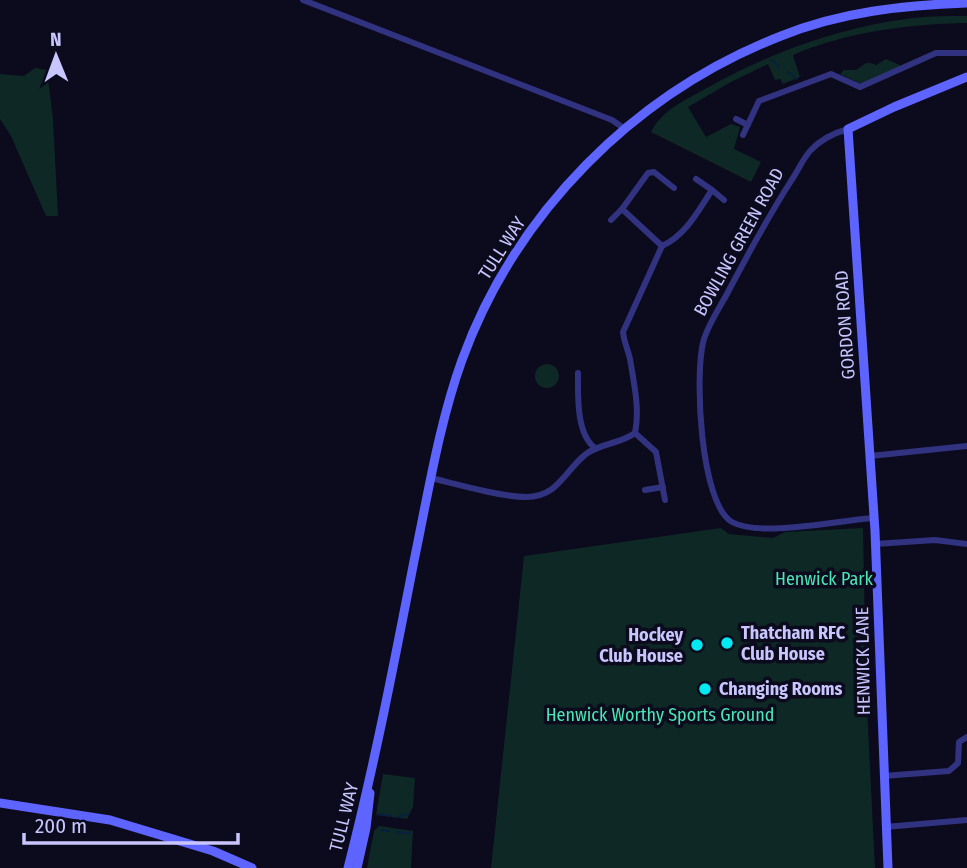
<svg xmlns="http://www.w3.org/2000/svg" width="967" height="868" font-family="'Fira Sans Condensed',sans-serif">
  <style>
    .green { fill: #0d2825 }
    .lines { fill: none; stroke-linecap: round; stroke-linejoin: round }
    .stream { stroke: #071f40; stroke-width: 2 }
    .street { stroke: #313381; stroke-width: 6 }
    .secondary { stroke: #5d64ff; stroke-width: 9 }
    .poi-dot { fill: #00e9f1; stroke: #0c0a1d; stroke-width: 2.5 }
    .labels { text-anchor: middle; dominant-baseline: central; stroke-width: 7; stroke-linejoin: round; paint-order: stroke }
    .street-label { font-size: 18px; fill: #c9c6ff; stroke: #0c0a1d }
    .park-label { font-size: 18px; fill: #49e8b6; stroke: #0c0a1d }
    .poi-label { font-size: 18px; font-weight: bold; fill: #c9c6ff; stroke: #0c0a1d; text-anchor: start }
  </style>
  <rect width="100%" height="100%" fill="#0c0a1d"/>
  <!-- green -->
  <g class="green">
    <path d="M 967,16 L 967,23 C 909,24 846,32 793,55 L 800,77 L 783,84 L 780,79 L 775,80 L 768,64 L 731,82 L 688,107 L 706,137 L 731,124 L 740,127 L 734,149 L 761,162 L 751,182 L 651,132 C 661,111 685,100 705,89 C 769,53 839,27 913,18 C 931,16 949,16 967,16 Z"/>
    <path d="M 886,59 L 902,66 L 861,84 L 840,74 L 844,70 L 856,70 C 866,64 865,60 876,65 Z"/>
    <polygon points="35,68 47,70 53,119 58,216 46,216 11,136 0,119 0,74 24,76"/>
    <circle cx="547" cy="376" r="12"/>
    <polygon points="721,528 729,534 773,538 785,532 863,528 866,687 875,868 491,868 524,556"/>
    <polygon points="383,774 415,778 413,807 407,819 376,815"/>
    <polygon points="379,826 413,831 411,868 367,868 374,831"/>
  </g>
  <g class="lines">
    <!-- stream -->
    <g class="stream">
      <polyline points="771,60 779,66"/>
      <polyline points="788,72 797,79"/>
      <polyline points="378,814 391,816"/>
      <polyline points="398,817 408,814"/>
      <polyline points="381,830 389,831"/>
      <polyline points="397,832 410,833"/>
    </g>
    <!-- street -->
    <g class="street">
      <polyline points="303,0 612,120 625,129"/>
      <polyline points="736,119 748,125"/>
      <path d="M 848,129 C 834,133 821,139 811,150 C 803,158 798,171 791,181 C 768,217 748,254 728,292 C 720,307 709,323 704,339 C 694,372 700,504 732,522 C 761,538 840,520 874,518"/>
      <polyline points="743,135 759,101 831,74 860,87 936,53 967,53"/>
      <polyline points="712,190 724,200"/>
      <polyline points="622,209 648,173 654,172 674,188"/>
      <polyline points="611,220 622,209 662,246"/>
      <path d="M 578,373 C 578,395 576,434 595,448"/>
      <polyline points="635,433 656,452 665,500"/>
      <polyline points="870,456 967,446"/>
      <path d="M 431,478 C 456,484 501,497 526,497 C 535,497 545,494 552,489 C 565,479 573,464 586,454 C 601,443 620,444 635,433 C 640,410 634,383 630,359 C 628,350 624,342 623,332 L 662,246 C 686,235 698,211 712,190 L 696,179"/>
      <polyline points="645,490 663,487"/>
      <polyline points="875,544 935,540 967,544"/>
      <polyline points="883,776 949,771 958,763 959,742 967,737"/>
      <polyline points="885,827 967,820"/>
    </g>
    <!-- secondary -->
    <g class="secondary">
      <polyline points="0,803 110,820 213,851 252,868"/>
      <path d="M 348,868 C 374,767 394,664 414,561 C 428,494 439,424 462,360 C 516,212 635,93 781,36 C 840,12 904,5 967,3"/>
      <polyline points="357,868 366,828 370,793"/>
      <polyline points="888,868 875,531 848,129 894,107 967,77"/>
    </g>
  </g>
  <!-- markers -->
  <g class="poi-dot">
    <circle cx="727" cy="643" r="7"/>
    <circle cx="697" cy="645" r="7"/>
    <circle cx="705" cy="689" r="7"/>
  </g>
  <g class="labels">
    <!-- street labels -->
    <g class="street-label">
      <text transform="translate(739 242) rotate(-61)">BOWLING GREEN ROAD</text>
      <text transform="translate(502 248) rotate(-57)">TULL WAY</text>
      <text transform="translate(845 325) rotate(-94)">GORDON ROAD</text>
      <text transform="translate(863 661) rotate(-91)">HENWICK LANE</text>
      <text transform="translate(344 817) rotate(-76)">TULL WAY</text>
    </g>
    <!-- park labels -->
    <g class="park-label">
      <text x="824" y="579">Henwick Park</text>
      <text x="660" y="715">Henwick Worthy Sports Ground</text>
    </g>
    <!-- poi labels -->
    <g class="poi-label">
      <text x="741" y="633">Thatcham RFC<tspan x="741" dy="21">Club House</tspan></text>
      <text x="683" y="635" text-anchor="end">Hockey<tspan x="683" dy="21">Club House</tspan></text>
      <text x="719" y="689">Changing Rooms</text>
    </g>
  </g>
  <!-- north arrow -->
  <g transform="translate(56 56) rotate(359)" stroke="#0c0a1d" stroke-width="5" paint-order="stroke">
  <path d="M0-5L12 26L0 18L-12 26Z" fill="#c9c6ff"/>
  <text y="-10" font-size="19" font-weight="bold" text-anchor="middle" fill="#c9c6ff">N</text>
  </g>
  <!-- scale -->
  <path d="M24 833v10h214v-10" fill="none" stroke="#c9c6ff" stroke-width="3.5"/>
  <text x="35" y="833" font-size="21" fill="#c9c6ff" stroke="#0c0a1d" stroke-width="5" paint-order="stroke">200 m</text>
</svg>
